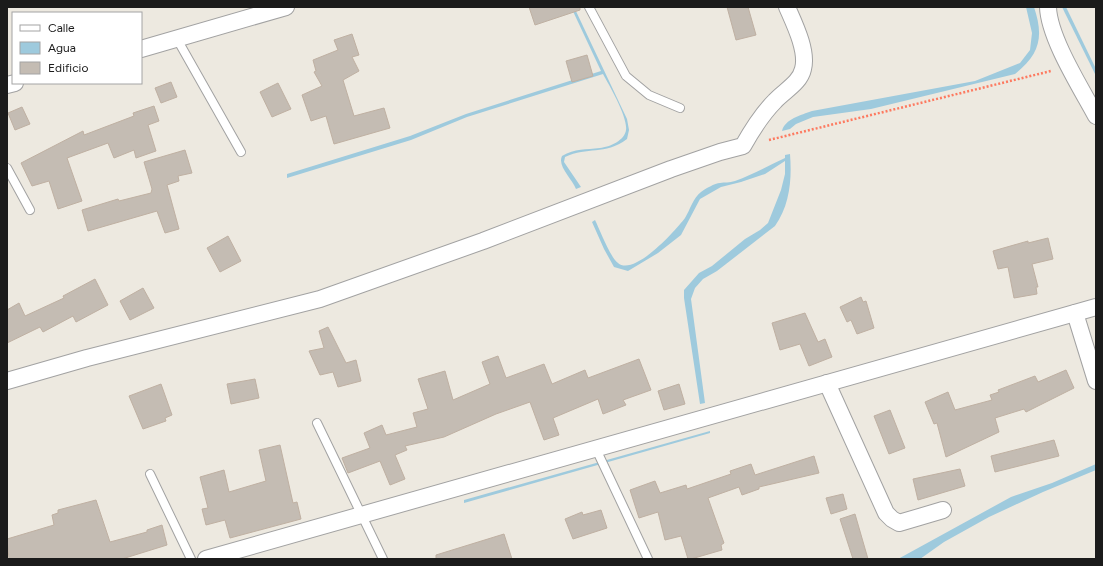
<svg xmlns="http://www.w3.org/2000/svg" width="1103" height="566" font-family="Figtree,sans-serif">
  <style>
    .water { fill: #9ecadd }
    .building { fill: #c4bcb3; stroke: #bfb0a2 }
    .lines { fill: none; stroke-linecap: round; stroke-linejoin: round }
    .service-casing { stroke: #a2a2a2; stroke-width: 10 }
    .minor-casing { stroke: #a2a2a2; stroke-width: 18 }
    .path { stroke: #fd7a60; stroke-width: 2.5; stroke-dasharray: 2 2; stroke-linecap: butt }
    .service { stroke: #fff; stroke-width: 8 }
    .minor { stroke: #fff; stroke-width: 16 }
  </style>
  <rect width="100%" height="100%" fill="#ede9e0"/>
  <!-- water -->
  <g class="water">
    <path d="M 571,7 L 574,7 L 627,119 L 629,130 L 627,139 C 604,156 588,146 565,157 L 564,162 L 581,187 L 576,189 C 572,179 557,166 562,156 C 575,148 586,150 600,148 C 610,147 625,140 626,130 C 628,117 609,85 603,74 L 467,117 L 411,140 L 287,178 L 287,174 L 410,136 L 466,114 L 601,71 Z"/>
    <path d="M 1026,7 L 1034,7 C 1044,37 1040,54 1015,74 L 871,109 L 813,117 L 796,124 L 790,129 L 782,131 C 785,119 801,115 812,111 L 975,81 L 1020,63 L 1030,50 L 1032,33 Z"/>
    <polygon points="1062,7 1066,7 1096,69 1096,76"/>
    <path d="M 790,154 C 792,179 790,205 775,226 L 717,271 L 703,279 L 695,288 L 691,299 L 705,403 L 700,404 L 684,298 L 684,290 L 699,273 L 712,266 L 745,239 L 760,230 L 768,223 L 781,190 L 785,174 L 785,161 L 765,174 L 741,182 L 721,187 L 700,199 L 681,235 L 658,253 L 628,271 L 614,267 L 604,249 L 592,222 L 595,220 C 600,230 610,257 618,263 C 634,277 676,230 685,218 C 690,210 693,198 701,192 C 705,189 715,183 720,183 C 725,182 729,183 735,181 C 752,175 768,166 785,158 L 785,155 Z"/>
    <polygon points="710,431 710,433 464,503 464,500"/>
    <polygon points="1096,464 1096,470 1043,492 989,517 944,542 920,559 898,559 1011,497 1052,483"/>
  </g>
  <!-- building -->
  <g class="building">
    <polygon points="529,7 580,7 580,10 535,25"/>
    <polygon points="727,7 748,7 756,35 736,40"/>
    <polygon points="352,34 359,55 352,57 359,71 343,80 354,116 384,108 390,128 334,144 326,116 311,121 302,95 322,86 314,72 316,71 313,60 338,50 334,40"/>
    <polygon points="587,55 593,76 572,82 566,61"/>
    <polygon points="171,82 177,97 161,103 155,88"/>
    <polygon points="278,83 291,109 272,117 260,92"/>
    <polygon points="154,106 159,121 148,125 156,151 136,158 134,150 114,158 108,143 67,158 82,201 58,209 49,181 32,186 21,163 83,131 84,135 134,116 133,113"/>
    <polygon points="22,107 30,124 15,130 8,113"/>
    <polygon points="185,150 192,173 178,176 179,181 167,185 179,229 165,233 157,211 88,231 82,210 118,199 119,201 151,193 152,189 144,162"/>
    <polygon points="228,236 241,261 220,272 207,248"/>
    <polygon points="1048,238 1053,259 1032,264 1038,287 1036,287 1037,294 1014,298 1008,267 998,269 993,251 1028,241 1028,243"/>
    <polygon points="95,279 108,305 76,322 73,316 43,332 40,327 7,343 7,310 19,303 25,316 64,298 63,296"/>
    <polygon points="143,288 154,308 130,320 120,301"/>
    <polygon points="861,297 863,302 866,301 874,328 857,334 851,320 847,322 840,307"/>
    <polygon points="805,313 818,342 825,339 832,357 809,366 800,344 780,350 772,323"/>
    <polygon points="328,327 346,363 356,360 361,381 338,387 333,372 320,375 309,351 324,348 319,331"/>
    <polygon points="498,356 506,378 544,364 552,384 585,370 588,378 639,359 651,390 623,400 626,405 603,414 598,399 553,418 559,435 544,440 530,402 496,414 444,437 405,446 407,450 395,455 405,479 390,485 380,461 348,473 342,458 370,448 364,433 382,425 386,435 417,427 413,413 428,409 418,379 445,371 453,400 490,384 482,362"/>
    <polygon points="1066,370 1074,388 1026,412 1024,409 995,418 999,432 946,457 937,423 934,424 925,402 948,392 955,410 992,400 990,395 999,392 998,390 1035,376 1038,382"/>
    <polygon points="255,379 259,398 231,404 227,384"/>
    <polygon points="161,384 172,415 165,418 166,421 143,429 129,396"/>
    <polygon points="679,384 685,404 664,410 658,391"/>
    <polygon points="890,410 905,448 889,454 874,416"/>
    <polygon points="1054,440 1059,456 995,472 991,456"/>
    <polygon points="280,445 293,503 297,502 301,519 230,538 225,520 206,525 202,509 208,508 200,477 224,470 229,492 266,481 259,450"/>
    <polygon points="814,456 819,473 759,487 759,489 742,495 739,487 708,498 724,543 721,545 722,550 691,559 688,559 681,536 665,540 658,512 639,518 630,490 655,481 660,493 686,485 687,489 731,474 730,471 751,464 755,475"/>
    <polygon points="960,469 965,486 918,500 913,479"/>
    <polygon points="843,494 847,509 831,514 826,498"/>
    <polygon points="96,500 110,542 147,532 147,530 162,525 167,545 122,559 9,559 7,539 54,525 52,515 58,513 58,510"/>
    <polygon points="601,510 607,528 573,539 565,519 582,512 583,515"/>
    <polygon points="855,514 868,559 853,559 840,519"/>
    <polygon points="504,534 512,559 436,559 436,555"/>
  </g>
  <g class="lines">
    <!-- service casing -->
    <g class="service-casing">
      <g id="service">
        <polyline points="589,7 626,76 649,95 680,108"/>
        <polyline points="177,39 241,152"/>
        <polyline points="7,168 30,210"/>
        <polyline points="317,423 383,559"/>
        <polyline points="596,449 648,559"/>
        <polyline points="150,474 191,559"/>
      </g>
    </g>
    <!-- minor casing -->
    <g class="minor-casing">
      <g id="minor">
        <path d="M 1048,7 C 1049,38 1081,88 1096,116"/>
        <polyline points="141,49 286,7"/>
        <polyline points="7,85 15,83"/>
        <polyline points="1075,313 1096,381"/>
        <path d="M 7,381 L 87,358 L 320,299 L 483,241 L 671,169 L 720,152 L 743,146 C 752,130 762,114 775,101 C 784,91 800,83 803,69 C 808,51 794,23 787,7"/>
        <polyline points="827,383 886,513 892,519 899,523 943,510"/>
        <polyline points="206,559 1096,307"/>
      </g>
    </g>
    <!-- path -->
    <polyline class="path" points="769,140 1051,71"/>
    <!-- service -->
    <use href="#service" class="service"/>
    <!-- minor -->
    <use href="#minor" class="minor"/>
  </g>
  <!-- border -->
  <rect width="1103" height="566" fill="none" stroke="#1b1b1b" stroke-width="16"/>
  <!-- legend -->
  <rect x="12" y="12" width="130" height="72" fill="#ffffff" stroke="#a4a4a4"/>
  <rect x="20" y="25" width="20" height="6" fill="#ffffff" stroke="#a4a4a4"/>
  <text x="48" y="32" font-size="12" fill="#1b1b1b">Calle</text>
  <rect x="20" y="42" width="20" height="12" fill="#9ecadd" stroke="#a4a4a4"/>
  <text x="48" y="52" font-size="12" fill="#1b1b1b">Agua</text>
  <rect x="20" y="62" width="20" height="12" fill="#c4bcb3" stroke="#a4a4a4"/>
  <text x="48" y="72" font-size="12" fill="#1b1b1b">Edificio</text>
</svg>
